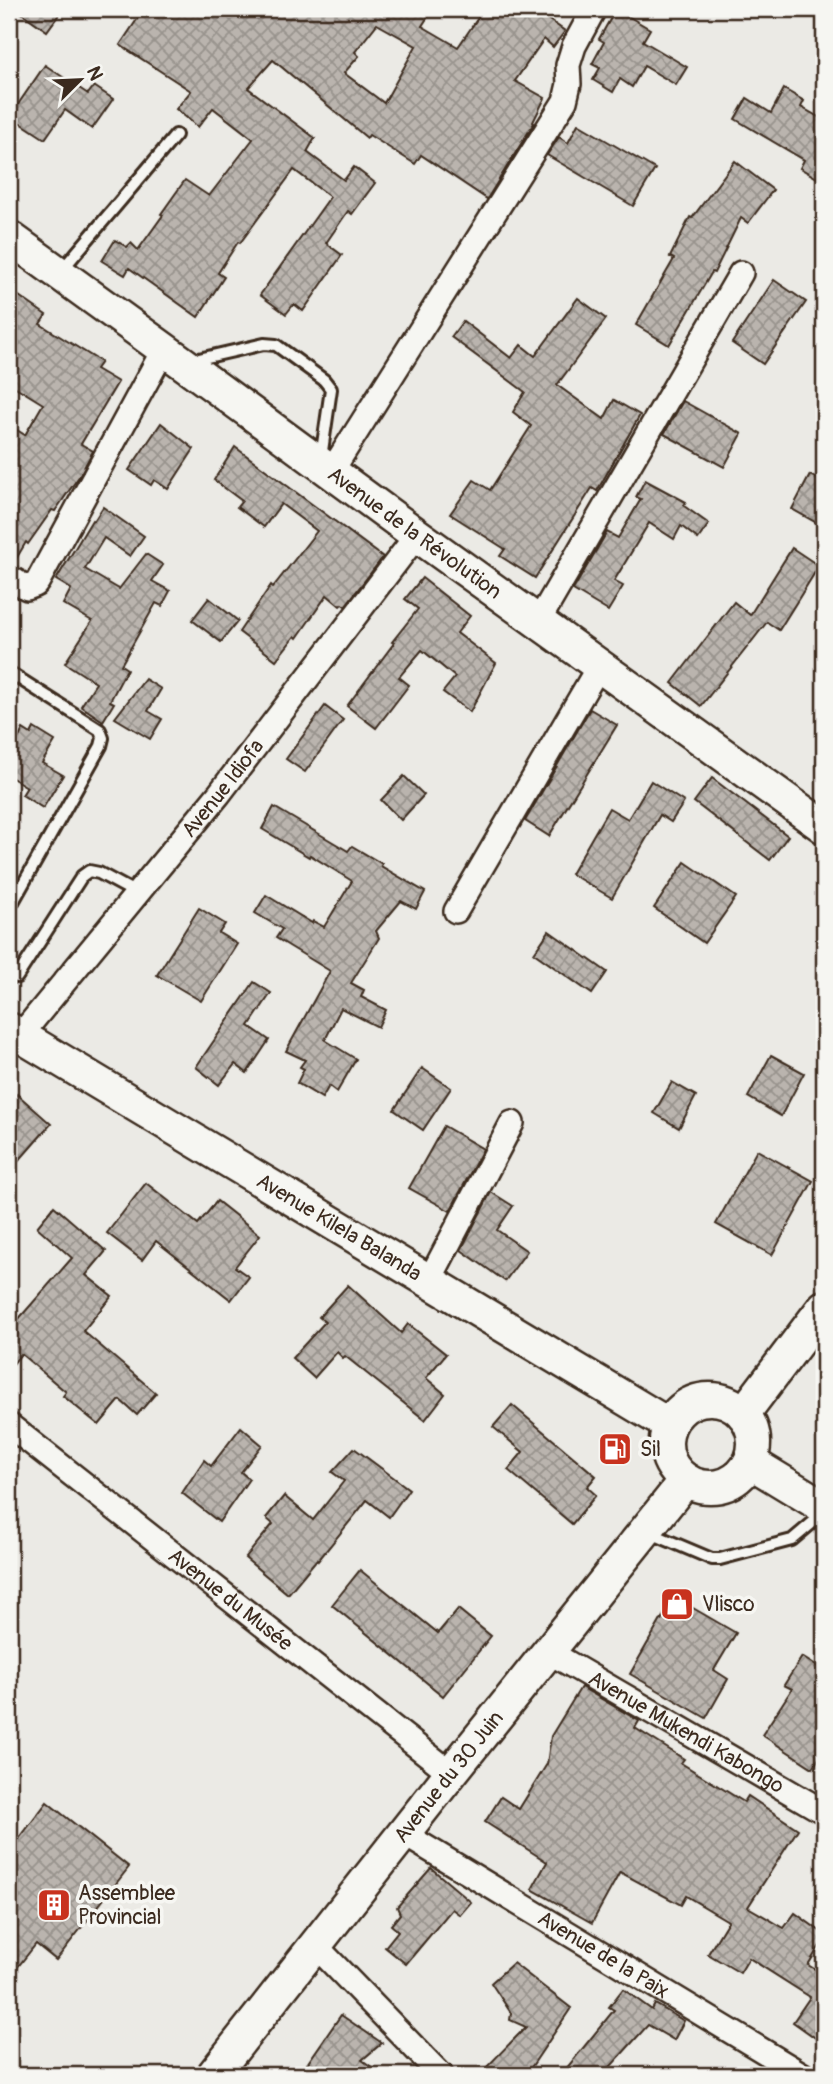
<svg xmlns="http://www.w3.org/2000/svg" width="833" height="2084" font-family="Pangolin,sans-serif">
  <style>
    .building { fill: url(#building-cross-hatch); stroke: #3b2a1e; stroke-width: 2; fill-rule: evenodd }
    .lines { fill: none; stroke-linecap: round; stroke-linejoin: round }
    .lane-casing { stroke: #3b2a1e; stroke-width: 16 }
    .street-casing { stroke: #3b2a1e; stroke-width: 28 }
    .secondary-casing { stroke: #3b2a1e; stroke-width: 37 }
    .lane { stroke: #f6f6f2; stroke-width: 10 }
    .street { stroke: #f6f6f2; stroke-width: 23 }
    .secondary { stroke: #f6f6f2; stroke-width: 32 }
    .labels { text-anchor: middle; dominant-baseline: central; stroke-width: 7; stroke-linejoin: round; paint-order: stroke }
    .street-label { font-size: 21px; fill: #3b2a1e; stroke: #f6f6f2 }
    .poi-label { font-size: 21px; fill: #3b2a1e; stroke: #f6f6f2; text-anchor: start }
  </style>
  <defs>
    <pattern id="building-cross-hatch" width="8" height="8" patternUnits="userSpaceOnUse" patternTransform="scale(1.75)"><rect width="8" height="8" fill="#bab4ae"/><path d="M0 0l8 8M0 8l8-8" fill="none" stroke="#98938d"/></pattern>
  </defs>
  <rect width="100%" height="100%" fill="#ebeae5"/>
  <filter id="ink" filterUnits="userSpaceOnUse"><feTurbulence type="fractalNoise" baseFrequency=".0143" numOctaves="2"/><feDisplacementMap in="SourceGraphic" scale="14" xChannelSelector="R" yChannelSelector="G"/><feConvolveMatrix kernelMatrix="1 2 1 2 8 2 1 2 1" color-interpolation-filters="sRGB"/></filter>
  <g filter="url(#ink)">
    <!-- building -->
    <g class="building">
      <polygon points="16,9 63,9 47,31"/>
      <path d="M 144,9 L 433,9 L 422,26 L 458,47 L 484,9 L 533,9 L 565,31 L 553,47 L 544,39 L 515,81 L 545,98 L 533,122 L 534,123 L 487,199 L 421,155 L 415,164 L 369,135 L 367,138 L 273,60 L 248,88 L 315,138 L 307,152 L 344,180 L 354,167 L 375,183 L 352,214 L 348,211 L 326,243 L 342,255 L 303,311 L 294,304 L 286,314 L 260,295 L 330,197 L 294,170 L 240,243 L 238,242 L 218,273 L 224,277 L 198,317 L 129,268 L 125,275 L 102,261 L 115,240 L 127,247 L 131,243 L 138,250 L 163,215 L 161,214 L 185,180 L 209,196 L 253,139 L 213,108 L 198,127 L 176,109 L 191,91 L 120,45 ZM 377,24 L 416,46 L 384,103 L 344,73 L 359,56 L 355,52 Z"/>
      <polygon points="616,9 650,29 643,41 687,67 676,85 644,66 632,87 620,79 613,92 593,80 600,68 592,64 604,42 599,39"/>
      <polygon points="45,65 88,94 94,86 113,99 92,129 65,110 45,139 10,116"/>
      <polygon points="784,89 804,101 801,107 824,120 824,182 800,168 804,160 735,119 747,98 771,113"/>
      <polygon points="578,124 655,169 633,206 547,155 559,137 568,143"/>
      <polygon points="735,161 773,190 748,223 741,218 714,273 712,272 669,345 636,325 674,259 670,257 690,217 692,218"/>
      <polygon points="774,280 806,302 763,364 732,343"/>
      <polygon points="9,289 46,315 40,324 101,362 96,369 118,382 81,444 93,451 80,475 55,511 52,510 28,544 26,542 13,564 9,563 9,425 25,435 43,404 9,383"/>
      <polygon points="578,298 606,319 557,385 604,419 614,400 640,415 597,491 592,488 535,578 500,556 505,549 450,514 474,480 490,490 531,426 513,412 525,392 451,337 463,321 511,358 521,345 535,356"/>
      <polygon points="683,401 742,434 724,467 664,434"/>
      <polygon points="161,423 194,449 168,489 154,480 151,485 129,470"/>
      <polygon points="235,447 383,557 345,606 342,604 340,606 327,595 297,638 295,636 276,660 239,632 271,585 273,587 317,531 281,504 264,527 237,507 242,501 214,480"/>
      <polygon points="810,475 824,483 824,527 792,509"/>
      <polygon points="645,480 686,502 684,506 709,524 698,539 681,526 674,539 649,523 614,581 623,586 608,611 573,590 607,532 618,538 641,499 636,497"/>
      <polygon points="103,507 144,536 130,556 104,538 85,569 119,589 146,554 163,565 152,581 170,591 162,606 156,603 121,665 127,669 110,701 114,703 103,721 81,706 96,683 65,663 92,621 63,604 71,589 56,580 92,520 94,521"/>
      <polygon points="792,548 819,566 779,630 767,622 701,706 672,683 734,602 750,615"/>
      <polygon points="422,578 470,616 457,633 496,663 470,712 443,692 455,677 422,650 399,677 409,685 376,728 347,706 394,643 392,642 418,609 405,599"/>
      <polygon points="209,598 238,621 221,642 192,620"/>
      <polygon points="145,679 161,689 148,711 162,719 150,739 115,718"/>
      <polygon points="325,706 343,720 305,772 286,759"/>
      <polygon points="590,709 617,725 549,836 525,821"/>
      <polygon points="34,728 55,741 42,763 63,775 43,808 22,795 27,787 9,776 9,758 23,729 31,734"/>
      <polygon points="404,776 424,795 401,820 381,800"/>
      <polygon points="712,778 788,836 770,860 694,802"/>
      <polygon points="651,781 684,802 671,822 660,815 612,898 571,874 609,808 628,819"/>
      <polygon points="274,807 348,851 352,846 382,864 381,866 425,892 416,909 401,901 376,931 379,938 351,983 364,990 361,997 386,1010 378,1027 341,1008 325,1040 356,1059 337,1092 329,1086 322,1098 297,1083 304,1069 300,1067 305,1060 286,1051 330,971 276,938 282,929 255,913 266,895 312,923 313,921 324,927 352,881 310,855 309,857 262,829"/>
      <polygon points="685,862 736,897 704,943 654,908"/>
      <polygon points="199,908 225,924 219,933 237,944 201,1001 157,975"/>
      <polygon points="549,931 607,972 592,994 534,953"/>
      <polygon points="254,982 271,993 249,1026 269,1040 247,1073 235,1064 219,1085 196,1067"/>
      <polygon points="771,1055 804,1073 781,1116 748,1097"/>
      <polygon points="422,1068 451,1088 423,1130 394,1110"/>
      <polygon points="672,1082 696,1096 679,1128 654,1113"/>
      <polygon points="17,1094 51,1124 9,1172 9,1103"/>
      <polygon points="444,1126 483,1149 450,1211 409,1188"/>
      <polygon points="757,1150 813,1181 772,1255 716,1224"/>
      <polygon points="146,1183 198,1224 217,1201 260,1235 235,1267 249,1277 231,1300 156,1241 142,1260 107,1233"/>
      <polygon points="491,1192 513,1206 497,1230 527,1251 505,1281 461,1250"/>
      <polygon points="54,1206 106,1251 86,1275 112,1296 83,1331 156,1393 137,1415 120,1400 99,1425 63,1396 66,1392 21,1354 9,1369 9,1330 72,1258 37,1227"/>
      <polygon points="348,1285 401,1333 408,1324 446,1354 426,1378 445,1394 425,1420 345,1356 343,1358 337,1352 314,1378 292,1358 325,1322 319,1317"/>
      <polygon points="512,1405 596,1476 587,1487 596,1495 572,1524 508,1470 523,1452 493,1427"/>
      <polygon points="241,1427 262,1445 241,1472 249,1479 219,1522 182,1493 204,1460 211,1466"/>
      <polygon points="354,1448 409,1489 389,1517 367,1500 318,1561 317,1559 288,1594 245,1558 273,1524 266,1518 284,1496 313,1520 344,1481 332,1472"/>
      <polygon points="360,1570 438,1633 458,1609 491,1636 443,1696 332,1605"/>
      <polygon points="674,1597 736,1633 714,1670 728,1679 706,1718 630,1674"/>
      <polygon points="802,1657 824,1671 824,1750 813,1768 762,1735 792,1689 784,1685"/>
      <polygon points="581,1687 639,1721 635,1728 684,1759 681,1763 744,1802 748,1796 798,1829 748,1907 784,1928 795,1913 824,1934 824,1939 808,1965 824,1975 824,2044 793,2022 810,1997 749,1958 740,1973 708,1954 728,1921 686,1896 681,1905 620,1872 592,1923 532,1889 547,1862 485,1822 501,1797 519,1809 547,1764 551,1736"/>
      <polygon points="47,1802 129,1867 56,1960 36,1944 9,1978 9,1852"/>
      <polygon points="431,1868 471,1902 460,1915 452,1909 406,1964 385,1947 398,1931 391,1925 400,1914 397,1907"/>
      <polygon points="513,1963 571,2008 526,2075 479,2075 526,2027 510,2020 511,2013 491,1983"/>
      <polygon points="623,1989 652,2010 655,2004 684,2021 674,2040 648,2025 603,2075 561,2075 614,2010 609,2007"/>
      <polygon points="341,2015 382,2043 362,2060 383,2075 324,2075 307,2064"/>
    </g>
    <g class="lines">
      <!-- lane casing -->
      <g class="lane-casing">
        <g id="lane">
          <polyline points="61,271 176,135"/>
          <polyline points="190,361 264,344 276,345 324,380 331,389 321,458"/>
          <polyline points="9,909 101,746 103,738 100,730 12,674"/>
          <polyline points="17,977 82,876 89,871 99,873 138,894"/>
          <polyline points="648,1532 712,1559 720,1559 792,1540 824,1513"/>
        </g>
      </g>
      <!-- street casing -->
      <g class="street-casing">
        <g id="street">
          <polyline points="331,472 565,101 569,84 568,65 574,46 594,9"/>
          <polyline points="9,577 27,588 35,585 38,581 164,349"/>
          <polyline points="538,622 741,273"/>
          <polyline points="456,911 599,666"/>
          <path id="s1" d="M 20,1036 L 219,794 L 417,535"/>
          <polyline points="429,1281 512,1123"/>
          <path id="s2" d="M 9,1425 L 451,1773"/>
          <path id="s3" d="M 549,1652 L 824,1812"/>
          <path id="s4" d="M 404,1834 L 803,2075"/>
          <polyline points="315,1945 441,2075"/>
        </g>
      </g>
      <!-- secondary casing -->
      <g class="secondary-casing">
        <g id="secondary">
          <path id="s5" d="M 9,237 L 183,363 L 417,535 L 824,827"/>
          <path id="s6" d="M 9,1029 L 669,1425"/>
          <circle cx="710" cy="1443" r="44"/>
          <polyline points="743,1414 824,1307"/>
          <polyline points="750,1462 824,1507"/>
          <path id="s7" d="M 213,2075 L 451,1773 L 686,1480"/>
        </g>
      </g>
      <!-- lane -->
      <use href="#lane" class="lane"/>
      <!-- street -->
      <use href="#street" class="street"/>
      <!-- secondary -->
      <use href="#secondary" class="secondary"/>
    </g>
  </g>
  <!-- icons -->
  <defs>
    <g id="fuel-square" transform="scale(1.75)"><rect x="-9" y="-9" width="18" height="18" rx="4" fill="#c8321e" stroke="#f6f6f2"/><path d="M-5.5-6h7V0h2V4h1.3V-2.5L3-4.5l.8-.8L6-3V5H2.5V1h-1V6h-7ZM-4.2-4.7v3.2H.2V-4.7Z" fill="#fff"/></g>
    <g id="shop-square" transform="scale(1.75)"><rect x="-9" y="-9" width="18" height="18" rx="4" fill="#c8321e" stroke="#f6f6f2"/><path d="M-5-2.5h2.3a2.7 3.5 0 0 1 5.4 0H5L5.5 6h-11ZM-1.5-2.5h3a1.5 2.3 0 0 0-3 0Z" fill="#fff"/></g>
    <g id="building-square" transform="scale(1.75)"><rect x="-9" y="-9" width="18" height="18" rx="4" fill="#c8321e" stroke="#f6f6f2"/><path d="M-4-6H4V6H1V3H-1V6H-4ZM-2.5-4.3h1.7v1.8h-1.7ZM.8-4.3h1.7v1.8H.8ZM-2.5-1h1.7V.8h-1.7ZM.8-1h1.7V.8H.8Z" fill="#fff"/></g>
  </defs>
  <g fill-rule="evenodd">
    <use href="#fuel-square" x="615" y="1449"/>
    <use href="#shop-square" x="677" y="1604"/>
    <use href="#building-square" x="54" y="1905"/>
  </g>
  <g class="labels">
    <!-- street labels -->
    <g class="street-label">
      <text stroke="none"><textPath href="#s5" startOffset="502">Avenue de la Révolution</textPath></text>
      <text stroke="none"><textPath href="#s1" startOffset="320">Avenue Idiofa</textPath></text>
      <text stroke="none"><textPath href="#s6" startOffset="385">Avenue Kilela Balanda</textPath></text>
      <text stroke="none"><textPath href="#s2" startOffset="282">Avenue du Musée</textPath></text>
      <text stroke="none"><textPath href="#s3" startOffset="159">Avenue Mukendi Kabongo</textPath></text>
      <text stroke="none"><textPath href="#s7" startOffset="380">Avenue du 30 Juin</textPath></text>
      <text stroke="none"><textPath href="#s4" startOffset="233">Avenue de la Paix</textPath></text>
    </g>
    <!-- poi labels -->
    <g class="poi-label">
      <text x="640" y="1449">Sil</text>
      <text x="702" y="1604">Vlisco</text>
      <text x="78" y="1893">Assemblee<tspan x="78" dy="24">Provincial</tspan></text>
    </g>
  </g>
  <!-- margin -->
  <rect width="833" height="2084" fill="none" stroke="#f6f6f2" stroke-width="35"/>
  <rect x="18" y="18" width="798" height="2049" fill="none" stroke="#3b2a1e" stroke-width="2.5" filter="url(#ink)"/>
  <!-- north arrow -->
  <g transform="translate(80 80) rotate(66)" stroke="#f6f6f2" stroke-width="5" paint-order="stroke">
  <path d="M0-5L12 26L0 18L-12 26Z" fill="#3b2a1e"/>
  <text y="-10" font-size="19" font-weight="bold" text-anchor="middle" fill="#3b2a1e">N</text>
  </g>
</svg>
